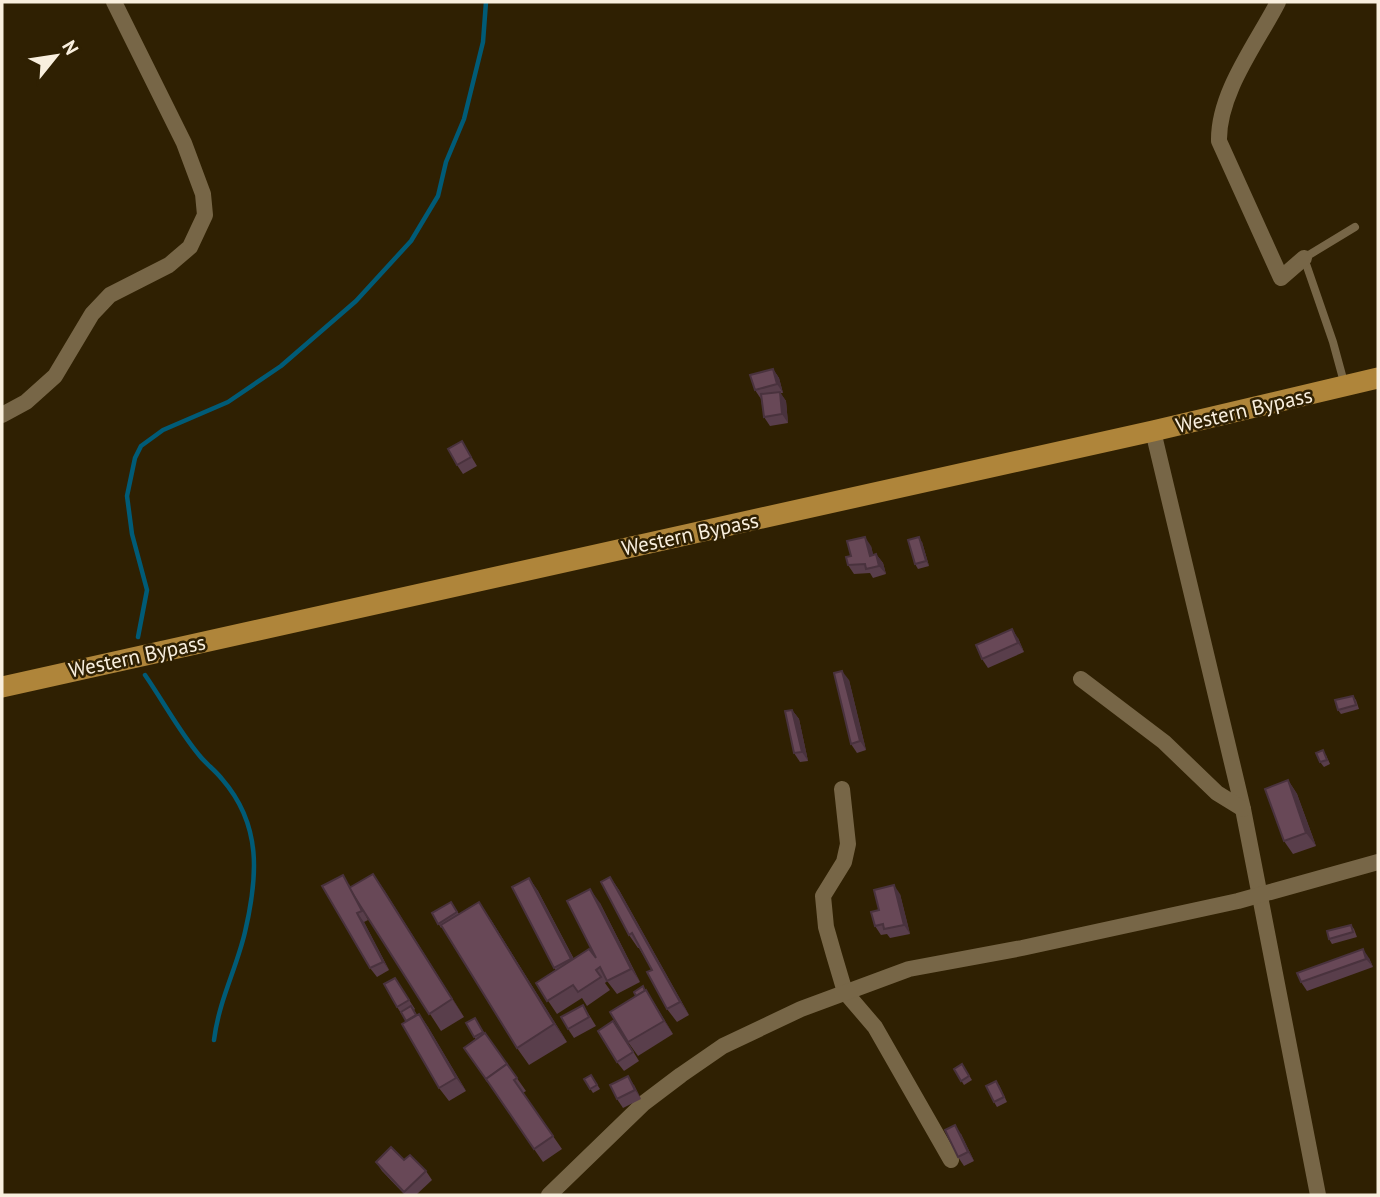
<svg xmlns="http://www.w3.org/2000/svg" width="1380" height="1197" font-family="'PT Sans',sans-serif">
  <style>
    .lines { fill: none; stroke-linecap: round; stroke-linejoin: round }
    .stream { stroke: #005b77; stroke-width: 4.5 }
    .service { stroke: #776647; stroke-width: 8 }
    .minor { stroke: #776647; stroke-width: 16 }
    .primary { stroke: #af853a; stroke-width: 21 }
    .wall { fill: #593e4b }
    .shaded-wall { fill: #49323d }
    .building { fill: #684857; stroke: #49323d; stroke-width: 2 }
    .labels { text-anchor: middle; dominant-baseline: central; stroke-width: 5; stroke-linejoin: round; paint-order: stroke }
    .street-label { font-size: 21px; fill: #f9efde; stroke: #2f2002 }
  </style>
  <rect width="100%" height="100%" fill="#2f2002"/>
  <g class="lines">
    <!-- stream -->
    <g class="stream">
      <polyline points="138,637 147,590 132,534 127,496 135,458 141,446 163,430 228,402 281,366 356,301 411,241 438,196 446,162 464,119 483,42 486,2"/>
      <path d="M 145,675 C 163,701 179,731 199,755 C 206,764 215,770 222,779 C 262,825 258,876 245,932 C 236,970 219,1000 214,1040"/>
    </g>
    <!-- service -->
    <polyline class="service" points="1345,386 1333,342 1304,258 1355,227"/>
    <!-- minor -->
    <g class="minor">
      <path d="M 1278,2 C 1257,43 1218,93 1219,141 L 1281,278 L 1304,258"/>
      <polyline points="2,415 26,402 55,376 92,314 110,295 169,265 190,247 205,215 203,194 184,143 114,2"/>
      <polyline points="1153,431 1243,809 1318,1195"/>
      <polyline points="1081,679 1164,742 1217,793 1243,809"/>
      <polyline points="842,789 848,844 844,862 823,896 826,927 834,955 845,992 875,1027 951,1160"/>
      <polyline points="549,1195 644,1103 681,1075 723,1046 801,1009 909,969 1022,948 1238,901 1378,862"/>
    </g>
    <!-- primary -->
    <polyline class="primary" points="2,687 1153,431 1378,378"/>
  </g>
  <!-- wall -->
  <g class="wall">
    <polygon points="773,369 779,378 783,393 780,393 786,401 788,423 770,426 764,417 761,399 755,390"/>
    <polygon points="462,441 477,466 463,474 457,465"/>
    <polygon points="922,542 929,566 918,569 915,564"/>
    <polygon points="871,546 873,555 876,554 883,563 886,574 873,578 870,573 854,574 848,565 851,556"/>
    <polygon points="1018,638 1024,652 988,668 982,659"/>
    <polygon points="849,680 866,750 857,753 851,744"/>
    <polygon points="1353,696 1356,700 1359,709 1341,714 1338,710"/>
    <polygon points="792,710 799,719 808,761 800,762 794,753"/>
    <polygon points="1326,755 1330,764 1324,767 1320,762"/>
    <polygon points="1288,780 1297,794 1316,846 1293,854 1284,841"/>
    <polygon points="373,874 464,1017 441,1031 363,910 368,920 364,922 389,970 377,977 370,968 349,884 351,887"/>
    <polygon points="610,877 619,890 689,1015 677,1022 667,1009 652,970 639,948 638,948 629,935"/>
    <polygon points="529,878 538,891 574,959 596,958 600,903 640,982 617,994 607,981 605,983 610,990 587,1006 582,998 557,1014 536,983 556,971 512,887"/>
    <polygon points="900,894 910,934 890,938 887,934 881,935 875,926 879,910"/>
    <polygon points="451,902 459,914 491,920 567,1042 529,1065 517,1048 442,927 441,928 432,913"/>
    <polygon points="1351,925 1354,929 1357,937 1332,944 1329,939"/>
    <polygon points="1369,958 1373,967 1307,991 1301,982"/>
    <polygon points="395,978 415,1009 414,1010 417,1015 419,1014 428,1027 466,1091 449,1101 439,1088 406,1021 397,1007"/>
    <polygon points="643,986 673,1034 638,1056 628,1042 636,996"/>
    <polygon points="583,1005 596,1026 574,1038 568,1029"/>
    <polygon points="475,1018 485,1034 485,1033 526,1091 523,1093 562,1149 543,1162 464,1048 476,1040 466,1023"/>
    <polygon points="620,1030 639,1061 624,1071 617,1062"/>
    <polygon points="962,1064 972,1080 964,1085 954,1069"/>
    <polygon points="591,1075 600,1089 593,1093 584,1079"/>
    <polygon points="634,1085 641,1099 623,1108 617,1099"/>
    <polygon points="999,1085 1007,1102 997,1107 994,1102"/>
    <polygon points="961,1134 974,1161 964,1166 958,1157"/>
    <polygon points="404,1160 426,1171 432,1180 416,1195 405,1195 382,1171 376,1162"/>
  </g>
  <!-- shaded-wall -->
  <g class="shaded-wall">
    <polygon points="773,369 779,378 783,393 777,384"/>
    <polygon points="780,392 786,401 788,423 782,414"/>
    <polygon points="865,537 871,546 876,565 870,556"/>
    <polygon points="919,537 922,542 929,566 926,561"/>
    <polygon points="876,554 883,563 886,574 879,566"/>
    <polygon points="1012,629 1018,638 1024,652 1018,643"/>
    <polygon points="842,671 849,680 866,750 860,741"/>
    <polygon points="792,710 799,719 808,761 802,752"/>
    <polygon points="1288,780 1297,794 1316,846 1306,833"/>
    <polygon points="373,874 385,891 464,1017 452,999"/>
    <polygon points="610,877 619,890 689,1015 680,1002"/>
    <polygon points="529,878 538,891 581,973 571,959"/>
    <polygon points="894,885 900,894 910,934 904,925"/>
    <polygon points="590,889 600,903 640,982 631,969"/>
    <polygon points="479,902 491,920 567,1042 554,1024"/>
    <polygon points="357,913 364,922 389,970 383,962"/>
    <polygon points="1363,949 1369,958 1373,967 1366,959"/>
    <polygon points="643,986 655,1004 673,1034 664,1021"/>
    <polygon points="419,1014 428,1027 466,1091 456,1078"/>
    <polygon points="628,1076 634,1085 641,1099 635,1090"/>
    <polygon points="955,1125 961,1134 974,1161 968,1152"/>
  </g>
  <!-- building -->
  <g class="building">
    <polygon points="773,369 777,384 755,390 750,375"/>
    <polygon points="780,392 782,414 764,417 761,394"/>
    <polygon points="462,441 471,457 457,465 448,449"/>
    <polygon points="865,537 870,556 876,554 879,566 866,569 865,564 848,565 846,557 851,556 847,541"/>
    <polygon points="919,537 926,561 915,564 908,540"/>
    <polygon points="1012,629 1018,643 982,659 976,645"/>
    <polygon points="842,671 860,741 851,744 834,673"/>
    <polygon points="1353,696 1356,705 1338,710 1335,700"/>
    <polygon points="792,710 802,752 794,753 785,711"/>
    <polygon points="1323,750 1327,760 1320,762 1316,753"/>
    <polygon points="1288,780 1306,833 1284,841 1265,789"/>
    <polygon points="373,874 452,999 429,1014 349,888"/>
    <polygon points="343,875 362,911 357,913 383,962 370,968 322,886"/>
    <polygon points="610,877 680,1002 667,1009 647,972 652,970 632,933 629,935 601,882"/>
    <polygon points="529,878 571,959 554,968 512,887"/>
    <polygon points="894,885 904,925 884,929 883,924 875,926 871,912 879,910 874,890"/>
    <polygon points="590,889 631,969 607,981 600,967 596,970 601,977 578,992 573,985 547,1001 536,983 589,949 596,958 567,901"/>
    <polygon points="451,902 457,912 438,924 432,913"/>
    <polygon points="479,902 554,1024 517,1048 441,925"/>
    <polygon points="1351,925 1353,932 1329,939 1327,931"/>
    <polygon points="1363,949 1366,959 1301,982 1297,973"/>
    <polygon points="395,978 409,1000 397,1007 384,984"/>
    <polygon points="643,986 645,991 636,996 634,992"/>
    <polygon points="646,990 664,1021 628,1042 610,1012"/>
    <polygon points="583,1005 589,1017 568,1029 561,1017"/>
    <polygon points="411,1006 416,1015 406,1021 401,1012"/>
    <polygon points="419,1014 456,1078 439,1088 402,1024"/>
    <polygon points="475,1018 483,1032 474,1037 466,1023"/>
    <polygon points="613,1021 633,1052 617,1062 598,1031"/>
    <polygon points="485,1033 507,1064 486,1079 488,1082 464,1048"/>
    <polygon points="507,1064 517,1078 514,1080 553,1136 534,1149 486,1079"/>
    <polygon points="962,1064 969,1076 961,1081 954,1069"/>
    <polygon points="591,1075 597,1085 590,1089 584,1079"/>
    <polygon points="628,1076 635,1090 617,1099 610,1085"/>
    <polygon points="996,1081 1004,1097 994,1102 986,1086"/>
    <polygon points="955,1125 968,1152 958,1157 945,1130"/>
    <polygon points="391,1147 404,1160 410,1155 426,1171 404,1192 376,1162"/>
  </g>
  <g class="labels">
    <!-- street labels -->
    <g class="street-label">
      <text transform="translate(1244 410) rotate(-13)">Western Bypass</text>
      <text transform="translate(690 534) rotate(-12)">Western Bypass</text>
      <text transform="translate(137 656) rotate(-12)">Western Bypass</text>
    </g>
  </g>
  <!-- border -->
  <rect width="1380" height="1197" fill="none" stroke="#f9efde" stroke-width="7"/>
  <!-- north arrow -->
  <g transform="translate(56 56) rotate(60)" stroke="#2f2002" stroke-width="5" paint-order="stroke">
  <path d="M0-5L12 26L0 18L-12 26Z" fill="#f9efde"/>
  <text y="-10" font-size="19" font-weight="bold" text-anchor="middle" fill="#f9efde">N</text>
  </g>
</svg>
